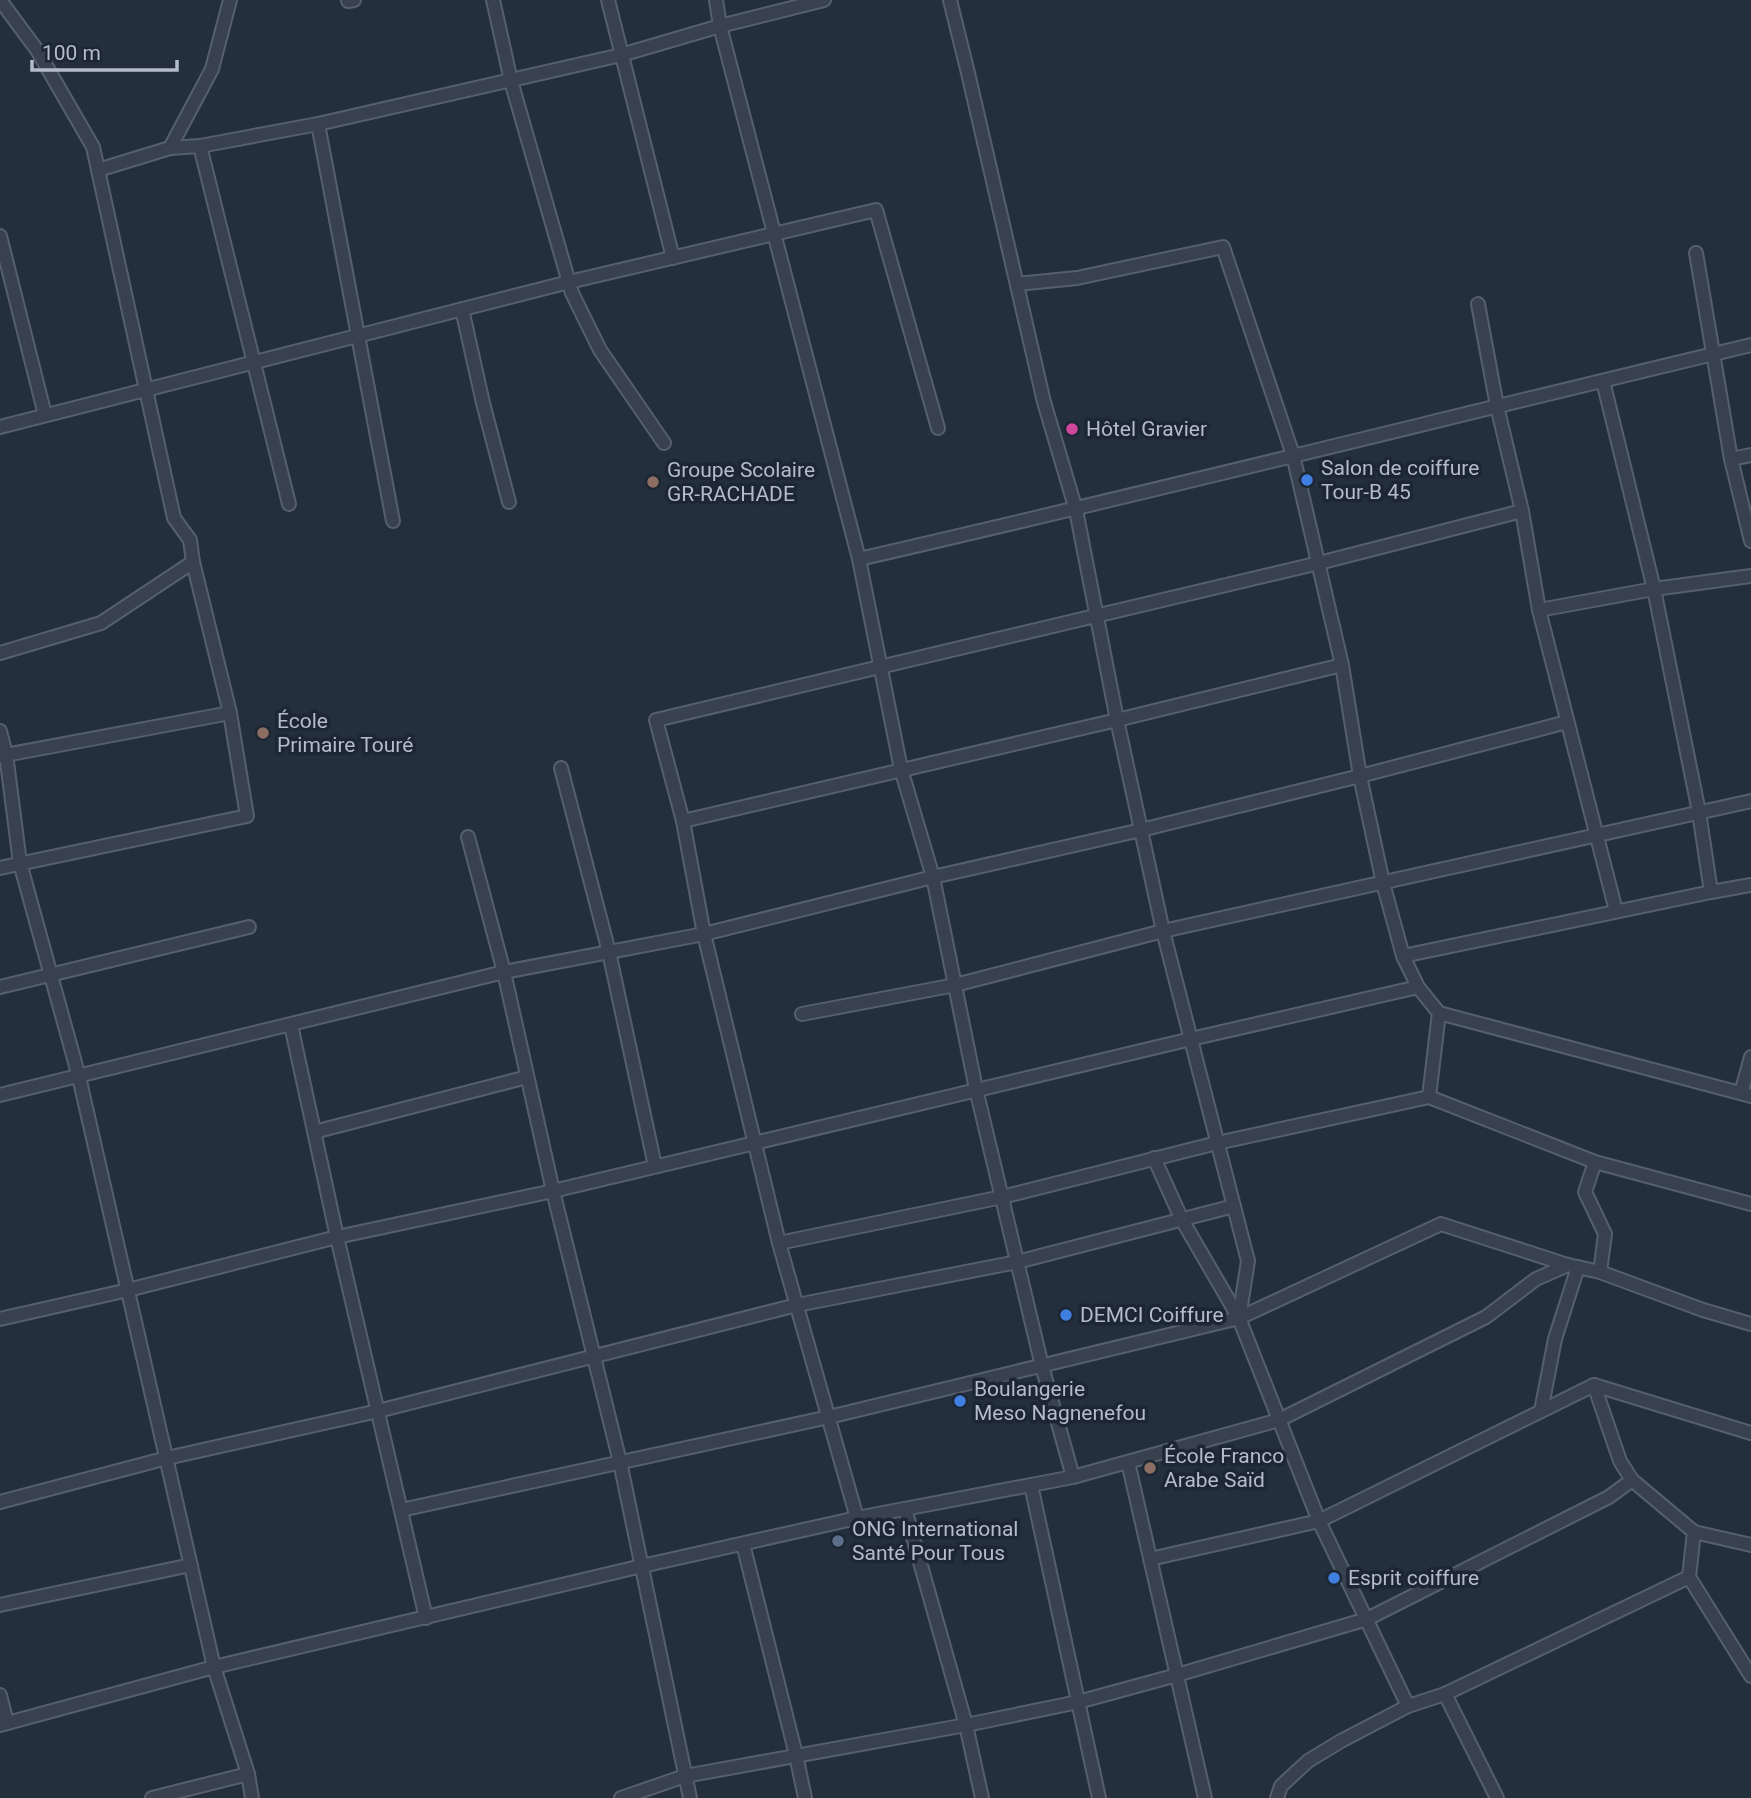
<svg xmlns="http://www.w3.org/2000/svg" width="1751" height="1798" font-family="Roboto,sans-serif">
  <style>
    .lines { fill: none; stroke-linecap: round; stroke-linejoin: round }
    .minor-casing { stroke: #565f6c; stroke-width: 16 }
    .minor { stroke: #38414e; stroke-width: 12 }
    .hotel-dot { fill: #d1479c; stroke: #1d2633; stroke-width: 2.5 }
    .shop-dot { fill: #3f7fe0; stroke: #1d2633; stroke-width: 2.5 }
    .education-dot { fill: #8d6e63; stroke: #1d2633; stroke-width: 2.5 }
    .service-dot { fill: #5c6f8a; stroke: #1d2633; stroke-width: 2.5 }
    .labels { text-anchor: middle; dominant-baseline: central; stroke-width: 7; stroke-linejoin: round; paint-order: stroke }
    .poi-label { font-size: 21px; fill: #b4bcc9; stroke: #1d2633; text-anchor: start }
  </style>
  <rect width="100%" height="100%" fill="#242f3e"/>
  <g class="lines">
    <!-- minor casing -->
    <g class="minor-casing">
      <g id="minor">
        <polyline points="493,0 511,81 572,293 600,350 664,443"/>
        <polyline points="608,0 673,258"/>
        <polyline points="716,0 720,26 859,559 901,769 933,877 976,1089 1042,1366 1073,1477"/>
        <polyline points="950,0 968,73 1044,402 1076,510 1117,720 1163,931 1248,1261 1239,1318"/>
        <polyline points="348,1 354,0"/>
        <polyline points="318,124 393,521"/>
        <polyline points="200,146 289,504"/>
        <polyline points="170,148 212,69 230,0"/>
        <polyline points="98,170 170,148 200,146 318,124 621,55 720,26 824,0"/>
        <polyline points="0,236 45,415"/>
        <polyline points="1696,253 1731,459 1751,541"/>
        <polyline points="1017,284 1077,278 1223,247 1293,455 1342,665 1360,776 1383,883 1403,956 1418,987 1439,1013 1429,1097"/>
        <polyline points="1478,304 1497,406 1522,511 1539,610 1616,911"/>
        <polyline points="462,309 483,403 509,502"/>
        <polyline points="1603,381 1654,589 1699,812 1711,892"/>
        <polyline points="0,427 569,282 876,210 938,428"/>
        <polyline points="1731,459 1751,455"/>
        <path d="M 859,559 C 1157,491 1453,416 1751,345"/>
        <polyline points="1539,610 1654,589 1751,576"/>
        <polyline points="0,653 101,623 193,562"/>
        <polyline points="0,731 6,754 20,863 79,1077 214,1667 248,1774 252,1798"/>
        <polyline points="0,756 230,713"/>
        <polyline points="561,768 609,952 655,1166"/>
        <polyline points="683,821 1117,720 1342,665"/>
        <polyline points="468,837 504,972 553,1191 620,1462 690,1798"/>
        <polyline points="0,868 247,816 230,713 193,562 190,540 174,518 93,147 37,50 0,0"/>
        <polyline points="1403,956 1711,892 1751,885"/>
        <polyline points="0,987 249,927"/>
        <polyline points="1439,1013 1751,1096"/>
        <polyline points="802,1014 955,985 1163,931 1751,801"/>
        <polyline points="291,1025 337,1237 426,1618"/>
        <polyline points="1741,1093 1751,1057"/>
        <polyline points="0,1095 504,972 704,934 933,877 1141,830 1360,776 1567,722"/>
        <polyline points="314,1132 527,1077"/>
        <polyline points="1154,1158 1182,1220 1239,1318 1319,1521 1408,1706"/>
        <polyline points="1595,1162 1585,1192 1605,1234 1600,1272"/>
        <polyline points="779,1243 1002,1197 1217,1143 1429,1097 1595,1162 1751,1204"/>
        <polyline points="0,1319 128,1290 337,1237 553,1191 1191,1039 1418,987"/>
        <polyline points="1594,1385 1620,1461 1632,1480 1694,1532 1689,1577 1751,1676"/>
        <polyline points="1541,1411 1555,1339 1578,1267"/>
        <polyline points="1128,1462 1205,1798"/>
        <polyline points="1031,1485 1099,1798"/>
        <polyline points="0,1502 167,1458 378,1411 797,1305 1017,1262 1234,1206"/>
        <polyline points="905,1509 966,1725 982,1798"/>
        <polyline points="401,1510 829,1417 1239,1318 1441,1224 1568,1265 1600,1272 1703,1310 1751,1324"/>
        <polyline points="857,1518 779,1243 704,934 683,821 656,720 1319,563 1522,511"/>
        <polyline points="1694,1532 1751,1545"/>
        <polyline points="743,1544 796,1755 805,1798"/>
        <polyline points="1150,1559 1319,1521 1594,1385 1751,1433"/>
        <polyline points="0,1605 191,1565"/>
        <polyline points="1445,1694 1497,1798"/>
        <polyline points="0,1695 7,1723"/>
        <polyline points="0,1725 214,1667 642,1566 857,1518 1073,1477 1279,1420 1486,1317 1536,1279 1568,1265"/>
        <polyline points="152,1798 248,1774"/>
        <polyline points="621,1798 685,1776 966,1725 1078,1702 1177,1675 1367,1619 1609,1497 1632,1480"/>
        <polyline points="1277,1798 1281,1786 1308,1761 1341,1741 1408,1706 1445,1694 1689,1577"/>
      </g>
    </g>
    <!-- minor -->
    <use href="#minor" class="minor"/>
  </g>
  <!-- markers -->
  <circle class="hotel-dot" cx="1072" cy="429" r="7"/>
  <g class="shop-dot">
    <circle cx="1307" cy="480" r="7"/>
    <circle cx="1066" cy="1315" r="7"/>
    <circle cx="960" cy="1401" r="7"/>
    <circle cx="1334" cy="1578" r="7"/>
  </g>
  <g class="education-dot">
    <circle cx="653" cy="482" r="7"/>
    <circle cx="263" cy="733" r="7"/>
    <circle cx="1150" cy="1468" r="7"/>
  </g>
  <circle class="service-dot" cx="838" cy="1541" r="7"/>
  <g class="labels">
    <!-- poi labels -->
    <g class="poi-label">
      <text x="1086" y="429">Hôtel Gravier</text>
      <text x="1321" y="468">Salon de coiffure<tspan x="1321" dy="24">Tour-B 45</tspan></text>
      <text x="667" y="470">Groupe Scolaire<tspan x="667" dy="24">GR-RACHADE</tspan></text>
      <text x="277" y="721">École<tspan x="277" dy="24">Primaire Touré</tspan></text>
      <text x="1080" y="1315">DEMCI Coiffure</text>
      <text x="974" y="1389">Boulangerie<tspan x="974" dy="24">Meso Nagnenefou</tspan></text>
      <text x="1164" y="1456">École Franco<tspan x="1164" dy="24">Arabe Saïd</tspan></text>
      <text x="852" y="1529">ONG International<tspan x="852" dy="24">Santé Pour Tous</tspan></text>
      <text x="1348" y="1578">Esprit coiffure</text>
    </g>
  </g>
  <!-- scale -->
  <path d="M32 60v10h145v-10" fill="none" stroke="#b4bcc9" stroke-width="3.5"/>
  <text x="42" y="60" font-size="21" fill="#b4bcc9" stroke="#1d2633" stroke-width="5" paint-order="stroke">100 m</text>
</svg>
